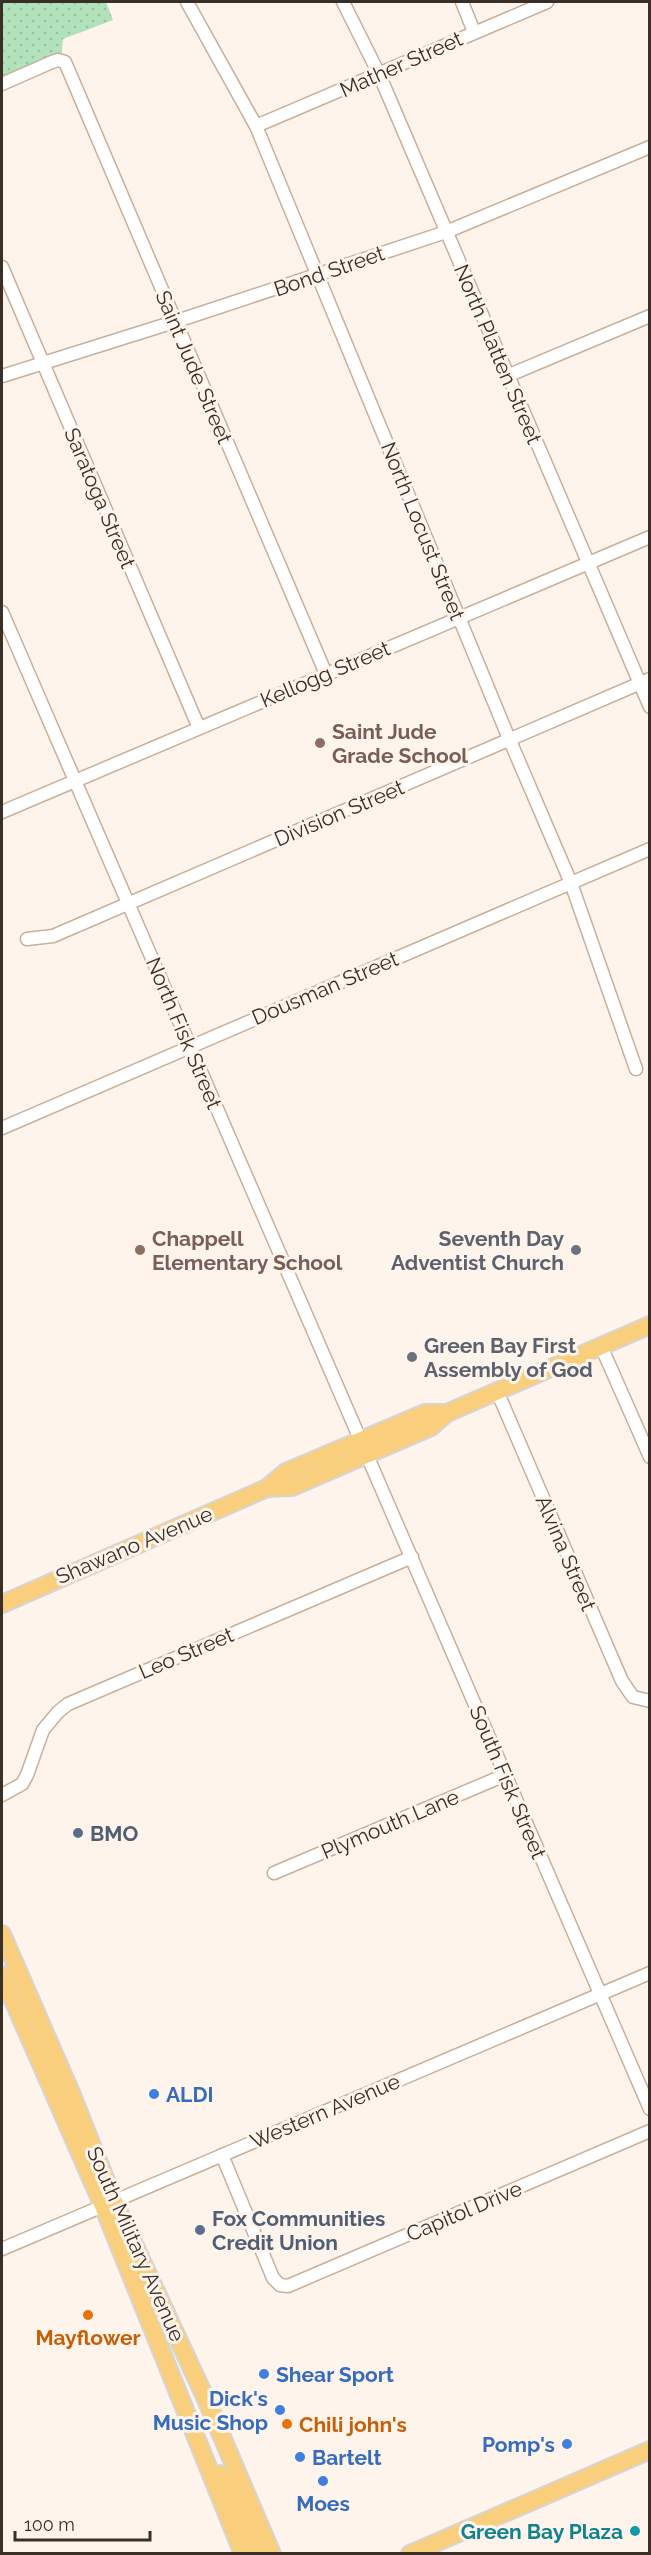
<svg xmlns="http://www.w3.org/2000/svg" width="651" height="2555" font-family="Raleway,sans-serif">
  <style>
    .park { fill: url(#park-dots) }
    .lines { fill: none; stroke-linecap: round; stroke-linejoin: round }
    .minor-casing { stroke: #c7af9c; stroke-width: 15 }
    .major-casing { stroke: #d7d5d4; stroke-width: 20 }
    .minor { stroke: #fff; stroke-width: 12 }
    .major { stroke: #f9cf7d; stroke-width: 16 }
    .education-dot { fill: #8d6e63; stroke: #fef4ec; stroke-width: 2 }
    .worship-dot { fill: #6b7280; stroke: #fef4ec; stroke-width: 2 }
    .service-dot { fill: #5c6f8a; stroke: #fef4ec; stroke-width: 2 }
    .shop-dot { fill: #3f7fe0; stroke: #fef4ec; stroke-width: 2 }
    .food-dot { fill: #e8710a; stroke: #fef4ec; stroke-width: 2 }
    .culture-dot { fill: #0f9aa8; stroke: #fef4ec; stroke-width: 2 }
    .labels { text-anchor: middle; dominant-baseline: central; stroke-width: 6; stroke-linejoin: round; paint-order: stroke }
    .street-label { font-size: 21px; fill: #392f27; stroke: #fef4ec }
    .education-label { font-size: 21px; font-weight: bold; fill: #785e54; stroke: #fef4ec; text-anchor: start }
    .worship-label { font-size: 21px; font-weight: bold; fill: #5b616d; stroke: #fef4ec; text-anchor: end }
    .service-label { font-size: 21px; font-weight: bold; fill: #4e5e75; stroke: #fef4ec; text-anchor: start }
    .shop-label { font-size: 21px; font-weight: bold; fill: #366cbe; stroke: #fef4ec; text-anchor: start }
    .food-label { font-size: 21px; font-weight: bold; fill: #c56008; stroke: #fef4ec }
    .culture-label { font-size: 21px; font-weight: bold; fill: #0d838f; stroke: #fef4ec; text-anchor: end }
  </style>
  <defs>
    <pattern id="park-dots" width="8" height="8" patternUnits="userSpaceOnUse" patternTransform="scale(1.5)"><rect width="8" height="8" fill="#b1e2bb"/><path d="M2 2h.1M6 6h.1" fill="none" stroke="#99c2a1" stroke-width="1.8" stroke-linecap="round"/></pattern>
  </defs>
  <rect width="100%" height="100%" fill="#fef4ec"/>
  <!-- park -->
  <polygon class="park" points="2,2 106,2 113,20 63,39 61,61 2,86"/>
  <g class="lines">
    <!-- minor casing -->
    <g class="minor-casing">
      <g id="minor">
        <polyline points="187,2 256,126 505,729 571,883 636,1069"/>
        <polyline points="343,2 379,74 650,707"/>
        <polyline points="462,2 474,32"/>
        <polyline points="2,84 52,62 58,60 65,62 326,674"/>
        <polyline points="256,126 547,2"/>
        <polyline points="2,267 199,728"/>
        <polyline points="2,376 174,322 446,232 650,147"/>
        <polyline points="507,376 650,316"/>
        <polyline points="2,612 650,2109"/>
        <polyline points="2,812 650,537"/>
        <polyline points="27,939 53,936 650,679"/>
        <polyline points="2,1128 650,849"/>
        <polyline points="601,1346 650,1457"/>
        <polyline points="497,1391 622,1681 633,1697 650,1701"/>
        <polyline points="2,1795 22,1784 27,1775 43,1730 58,1712 68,1704 412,1557"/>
        <polyline points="274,1873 505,1775"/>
        <polyline points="222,2155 273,2278 280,2285 288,2286 650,2131"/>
        <polyline points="2,2249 650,1973"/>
      </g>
    </g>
    <!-- major casing -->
    <g class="major-casing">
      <g id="major">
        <polyline points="267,1488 292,1487 431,1427 447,1413 650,1325"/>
        <polyline points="2,1604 267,1488 286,1472 425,1413 447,1413"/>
        <polyline points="2,1934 72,2095 114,2201 205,2397 272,2554"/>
        <polyline points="2,1975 103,2206 243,2554"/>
        <polyline points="220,2474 235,2499 258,2554"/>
        <polyline points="410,2554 650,2450"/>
      </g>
    </g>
    <!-- minor -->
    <use href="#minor" class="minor"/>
    <!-- major -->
    <use href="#major" class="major"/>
  </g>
  <!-- markers -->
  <g class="education-dot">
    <circle cx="320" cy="743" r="6"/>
    <circle cx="140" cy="1250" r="6"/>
  </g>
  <g class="worship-dot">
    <circle cx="576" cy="1250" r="6"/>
    <circle cx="412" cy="1357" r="6"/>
  </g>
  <g class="service-dot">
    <circle cx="78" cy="1833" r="6"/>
    <circle cx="200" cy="2230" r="6"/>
  </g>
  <g class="shop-dot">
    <circle cx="154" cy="2094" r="6"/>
    <circle cx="264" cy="2374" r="6"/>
    <circle cx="280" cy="2410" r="6"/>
    <circle cx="567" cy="2444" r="6"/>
    <circle cx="300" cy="2457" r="6"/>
    <circle cx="323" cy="2481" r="6"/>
  </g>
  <g class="food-dot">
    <circle cx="88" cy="2315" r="6"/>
    <circle cx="287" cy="2424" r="6"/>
  </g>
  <circle class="culture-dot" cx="635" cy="2531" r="6"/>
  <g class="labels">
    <!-- street labels -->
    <g class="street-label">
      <text transform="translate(401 64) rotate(-24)">Mather Street</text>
      <text transform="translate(329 271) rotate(-19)">Bond Street</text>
      <text transform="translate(498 354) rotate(67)">North Platten Street</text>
      <text transform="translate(194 367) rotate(67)">Saint Jude Street</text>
      <text transform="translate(100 498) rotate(67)">Saratoga Street</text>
      <text transform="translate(423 531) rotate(68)">North Locust Street</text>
      <text transform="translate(325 674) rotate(-23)">Kellogg Street</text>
      <text transform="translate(339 813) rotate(-23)">Division Street</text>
      <text transform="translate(325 988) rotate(-23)">Dousman Street</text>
      <text transform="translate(184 1033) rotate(67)">North Fisk Street</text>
      <text transform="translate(134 1545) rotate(-23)">Shawano Avenue</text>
      <text transform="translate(566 1553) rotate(67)">Alvina Street</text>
      <text transform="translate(186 1653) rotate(-23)">Leo Street</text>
      <text transform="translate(508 1782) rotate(67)">South Fisk Street</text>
      <text transform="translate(390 1824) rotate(-23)">Plymouth Lane</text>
      <text transform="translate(325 2111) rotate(-23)">Western Avenue</text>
      <text transform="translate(464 2211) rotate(-23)">Capitol Drive</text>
      <text transform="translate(136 2244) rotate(66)">South Military Avenue</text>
    </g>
    <!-- education labels -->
    <g class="education-label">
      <text x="332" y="731">Saint Jude<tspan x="332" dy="24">Grade School</tspan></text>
      <text x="152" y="1238">Chappell<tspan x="152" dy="24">Elementary School</tspan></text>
    </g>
    <!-- worship labels -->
    <g class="worship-label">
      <text x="564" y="1238">Seventh Day<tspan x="564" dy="24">Adventist Church</tspan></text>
      <text x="424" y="1345" text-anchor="start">Green Bay First<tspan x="424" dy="24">Assembly of God</tspan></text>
    </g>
    <!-- service labels -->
    <g class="service-label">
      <text x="90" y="1833">BMO</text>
      <text x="212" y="2218">Fox Communities<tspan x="212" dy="24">Credit Union</tspan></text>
    </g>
    <!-- shop labels -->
    <g class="shop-label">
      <text x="166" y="2094">ALDI</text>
      <text x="276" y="2374">Shear Sport</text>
      <text x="268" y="2398" text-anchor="end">Dick's<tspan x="268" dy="24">Music Shop</tspan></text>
      <text x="555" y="2444" text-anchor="end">Pomp's</text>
      <text x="312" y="2457">Bartelt</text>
      <text x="323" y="2503" text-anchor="middle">Moes</text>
    </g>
    <!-- food labels -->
    <g class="food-label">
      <text x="88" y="2337">Mayflower</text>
      <text x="299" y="2424" text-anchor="start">Chili john's</text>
    </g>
    <!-- culture labels -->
    <g class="culture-label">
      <text x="623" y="2531">Green Bay Plaza</text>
    </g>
  </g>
  <!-- border -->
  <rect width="651" height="2555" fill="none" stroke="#392f27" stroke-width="6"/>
  <!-- scale -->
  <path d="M15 2531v9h135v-9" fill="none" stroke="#392f27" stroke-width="3"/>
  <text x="24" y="2531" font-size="18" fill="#392f27" stroke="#fef4ec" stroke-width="4.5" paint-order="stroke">100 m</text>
</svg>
